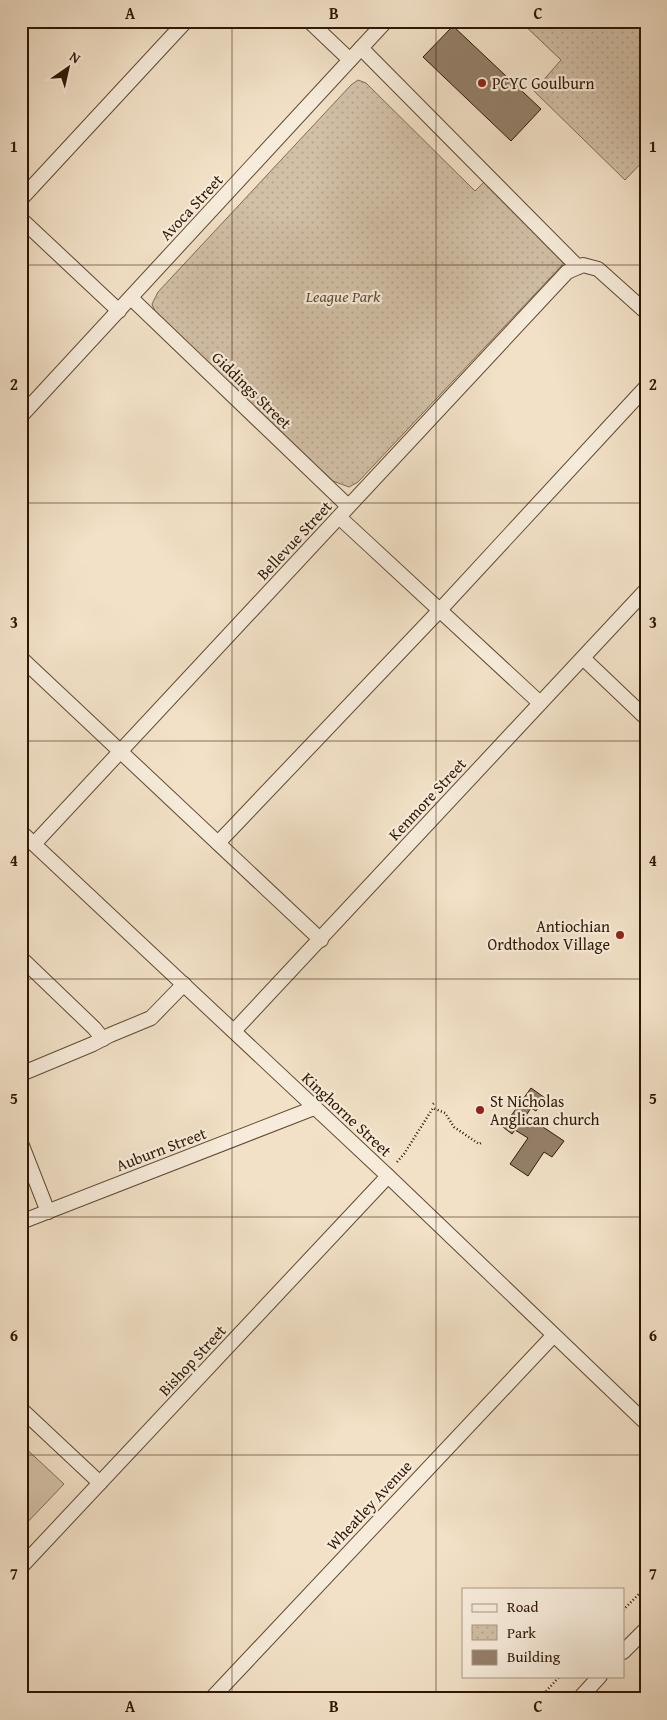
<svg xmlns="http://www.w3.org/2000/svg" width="667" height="1720" font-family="'Gentium Book Plus',serif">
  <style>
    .grass { fill: #d1bfa6; stroke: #806b54 }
    .park { fill: url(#park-dots); stroke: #806b54 }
    .building { fill: #948069; stroke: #2f1703 }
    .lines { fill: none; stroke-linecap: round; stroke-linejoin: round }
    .minor-casing { stroke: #604a34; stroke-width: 16 }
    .path { stroke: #2f1703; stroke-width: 2.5; stroke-dasharray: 1 2.5; stroke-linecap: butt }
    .minor { stroke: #f7ecdb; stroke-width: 14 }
    .grid { fill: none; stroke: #2f1703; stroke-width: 1; stroke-opacity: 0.55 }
    .poi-dot { fill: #8f2418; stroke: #f7ecdb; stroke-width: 2 }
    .labels { text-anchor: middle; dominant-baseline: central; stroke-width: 4.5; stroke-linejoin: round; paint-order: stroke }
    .poi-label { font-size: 16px; fill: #2f1703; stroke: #f7ecdb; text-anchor: start }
    .street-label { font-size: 16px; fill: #2f1703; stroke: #f7ecdb }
    .park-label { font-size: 16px; font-style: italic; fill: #604934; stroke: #f7ecdb }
    .neatline { fill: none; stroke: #2f1703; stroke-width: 2 }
    .grid-label { font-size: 16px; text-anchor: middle; font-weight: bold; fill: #2f1703 }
  </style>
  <defs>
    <pattern id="park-dots" width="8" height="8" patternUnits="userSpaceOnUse" patternTransform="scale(1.25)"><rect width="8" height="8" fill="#d1bfa6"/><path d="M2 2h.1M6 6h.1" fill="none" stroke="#b4a38d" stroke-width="1.8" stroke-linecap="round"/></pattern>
  </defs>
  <rect width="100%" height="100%" fill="#f2e1c7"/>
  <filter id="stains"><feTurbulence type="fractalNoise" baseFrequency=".004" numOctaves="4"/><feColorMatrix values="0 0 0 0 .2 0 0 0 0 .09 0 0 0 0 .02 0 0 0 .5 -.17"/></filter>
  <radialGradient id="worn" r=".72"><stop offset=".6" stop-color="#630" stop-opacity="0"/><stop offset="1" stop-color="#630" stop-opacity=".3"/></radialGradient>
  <!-- grass -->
  <polygon class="grass" points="21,1444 64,1484 21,1529"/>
  <!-- park -->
  <g class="park">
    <polygon points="520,21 646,21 646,158 625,180 534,91 561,60"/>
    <polygon points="358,80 366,83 475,191 486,180 565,262 358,482 349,487 333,481 157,317 152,304 158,292 351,85"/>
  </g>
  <!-- building -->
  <g class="building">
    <polygon points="453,26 541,109 511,141 423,57"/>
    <polygon points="531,1088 545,1098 536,1111 531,1108 525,1117 536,1125 537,1123 564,1141 552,1157 544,1152 528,1176 510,1164 528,1138 515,1130 512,1134 503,1127"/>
  </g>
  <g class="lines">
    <!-- minor casing -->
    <g class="minor-casing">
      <g id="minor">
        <polyline points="309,21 350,60"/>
        <polyline points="361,48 578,267"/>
        <polyline points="21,199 186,21"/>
        <polyline points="21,219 119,311"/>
        <polyline points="131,298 348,506"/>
        <polyline points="21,416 386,21"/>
        <polyline points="339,517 540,703"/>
        <polyline points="21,658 321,940"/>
        <polyline points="583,658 646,718"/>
        <polyline points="21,832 388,1176 646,1423"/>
        <polyline points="218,843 439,611 646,387"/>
        <polyline points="34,844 567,272 583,265 598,269 646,312"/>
        <polyline points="21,958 94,1028 103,1039"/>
        <polyline points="234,1031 646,590"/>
        <polyline points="21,1074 93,1044 110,1035 151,1018 184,984"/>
        <polyline points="21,1143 48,1212"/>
        <polyline points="21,1222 314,1108"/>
        <polyline points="21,1409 100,1483"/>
        <polyline points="21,1567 388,1176"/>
        <polyline points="623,1652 646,1629"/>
        <polyline points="211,1699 553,1336"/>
        <polyline points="579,1699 600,1676"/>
      </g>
    </g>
    <!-- path -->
    <g class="path">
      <polyline points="433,1104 434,1103"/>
      <polyline points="397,1162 404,1154 433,1108 445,1113 454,1127 479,1144 481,1143"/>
      <polyline points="623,1610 646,1587"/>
      <polyline points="539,1699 560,1676"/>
    </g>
    <!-- minor -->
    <use href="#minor" class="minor"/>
  </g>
  <!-- grid -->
  <path class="grid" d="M 232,21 L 232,1699M 436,21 L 436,1699M 21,265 L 646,265M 21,503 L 646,503M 21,741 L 646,741M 21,979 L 646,979M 21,1217 L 646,1217M 21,1455 L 646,1455"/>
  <!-- markers -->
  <g class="poi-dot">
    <circle cx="482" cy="83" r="5"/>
    <circle cx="620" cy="935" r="5"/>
    <circle cx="480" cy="1110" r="5"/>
  </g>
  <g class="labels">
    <!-- poi labels -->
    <g class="poi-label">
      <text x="492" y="83">PCYC Goulburn</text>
      <text x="610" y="926" text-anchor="end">Antiochian<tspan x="610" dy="18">Ordthodox Village</tspan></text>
      <text x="490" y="1101">St Nicholas<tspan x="490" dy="18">Anglican church</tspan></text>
    </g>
    <!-- street labels -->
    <g class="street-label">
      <text transform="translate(191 207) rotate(-47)">Avoca Street</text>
      <text transform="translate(252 390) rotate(44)">Giddings Street</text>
      <text transform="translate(294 540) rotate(-47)">Bellevue Street</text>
      <text transform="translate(427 799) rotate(-47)">Kenmore Street</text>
      <text transform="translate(347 1114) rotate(43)">Kinghorne Street</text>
      <text transform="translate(161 1149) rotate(-21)">Auburn Street</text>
      <text transform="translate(192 1360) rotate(-47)">Bishop Street</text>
      <text transform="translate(369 1505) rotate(-47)">Wheatley Avenue</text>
    </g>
    <!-- park labels -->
    <g class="park-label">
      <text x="343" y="296">League Park</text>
    </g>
  </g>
  <!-- margin -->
  <rect width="667" height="1720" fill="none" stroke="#f2e1c7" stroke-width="55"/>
  <!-- legend -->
  <rect x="462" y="1588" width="162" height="90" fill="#f7ecdb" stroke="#a79785"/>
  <rect x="472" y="1604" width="25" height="8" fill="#f7ecdb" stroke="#a79785"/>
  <text x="507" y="1612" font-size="15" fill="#2f1703">Road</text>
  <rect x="472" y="1625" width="25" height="15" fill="url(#park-dots)" stroke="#a79785"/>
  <text x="507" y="1638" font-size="15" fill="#2f1703">Park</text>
  <rect x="472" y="1650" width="25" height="15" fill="#948069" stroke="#a79785"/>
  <text x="507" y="1662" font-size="15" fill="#2f1703">Building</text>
  <!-- north arrow -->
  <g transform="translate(68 68) rotate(34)" stroke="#f7ecdb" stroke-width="4" paint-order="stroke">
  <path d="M0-4L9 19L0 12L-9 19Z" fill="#2f1703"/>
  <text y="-8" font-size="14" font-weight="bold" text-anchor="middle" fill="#2f1703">N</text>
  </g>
  <rect x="28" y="28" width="612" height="1664" class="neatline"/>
  <g class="grid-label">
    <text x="130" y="19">A</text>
    <text x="334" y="19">B</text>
    <text x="538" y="19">C</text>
    <text x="14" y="152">1</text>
    <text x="653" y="152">1</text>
    <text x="14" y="390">2</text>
    <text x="653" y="390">2</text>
    <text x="14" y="628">3</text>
    <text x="653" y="628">3</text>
    <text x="14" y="866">4</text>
    <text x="653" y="866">4</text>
    <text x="14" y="1104">5</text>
    <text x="653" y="1104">5</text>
    <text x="14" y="1341">6</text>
    <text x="653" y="1341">6</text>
    <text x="14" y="1579">7</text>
    <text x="653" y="1579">7</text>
    <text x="130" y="1712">A</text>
    <text x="334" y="1712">B</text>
    <text x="538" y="1712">C</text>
  </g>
  <rect width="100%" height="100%" filter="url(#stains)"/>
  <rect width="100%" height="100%" fill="url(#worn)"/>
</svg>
